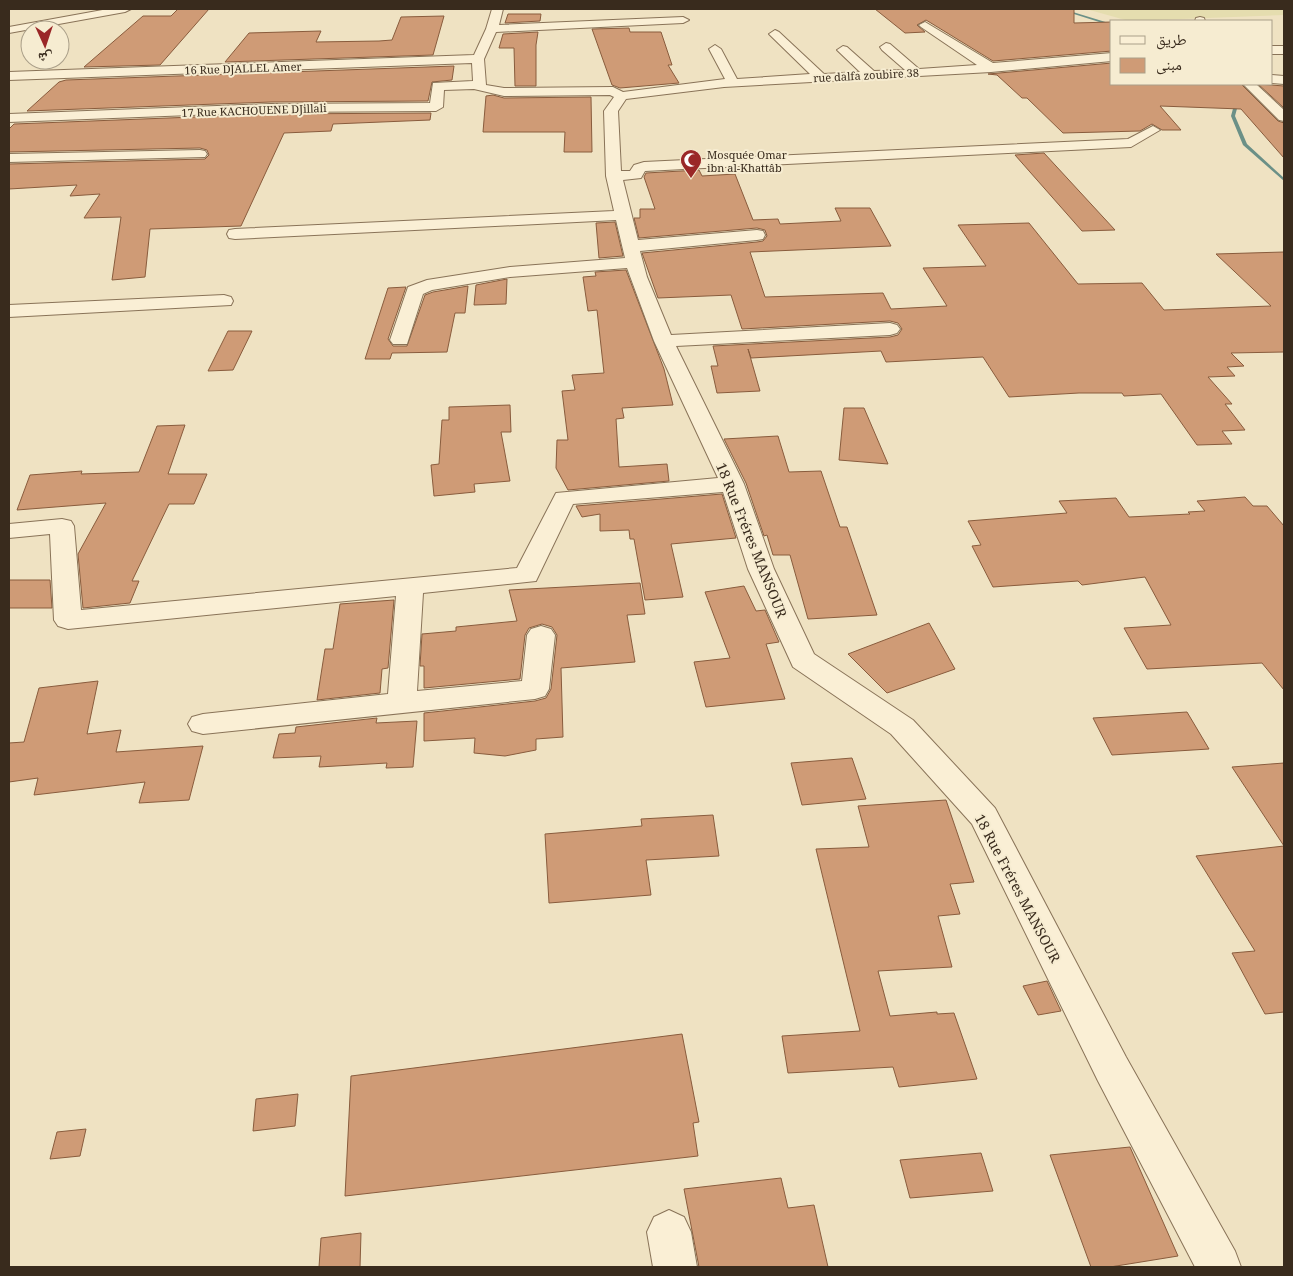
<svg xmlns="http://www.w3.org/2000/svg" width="1293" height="1276" font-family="'Noto Serif','Noto Naskh Arabic',serif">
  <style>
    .farmland { fill: #e5ddaf }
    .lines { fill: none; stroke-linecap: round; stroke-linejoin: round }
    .stream { fill: #6b9087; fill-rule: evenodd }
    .building { fill: #cf9b76; stroke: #895c3d }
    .street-casing { stroke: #897358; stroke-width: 2 }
    .street { fill: #faefd5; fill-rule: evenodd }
    .labels { text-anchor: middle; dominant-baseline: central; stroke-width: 4; stroke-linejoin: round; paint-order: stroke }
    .far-street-label { font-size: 11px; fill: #392b1d; stroke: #f6ecd1 }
    .far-poi-label { font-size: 11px; fill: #392b1d; stroke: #f6ecd1; text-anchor: start }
    .street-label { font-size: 14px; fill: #392b1d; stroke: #f6ecd1 }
  </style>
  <rect width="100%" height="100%" fill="#efe2c2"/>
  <!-- farmland -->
  <polygon class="farmland" points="1086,9 1284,9 1284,15 1129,21"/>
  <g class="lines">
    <!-- stream -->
    <g class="stream">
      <polygon points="1058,9 1063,9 1112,24 1112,26"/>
      <polygon points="1231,84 1235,84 1241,94 1235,116 1247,144 1284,178 1284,181 1243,145 1231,116 1237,94"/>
    </g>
  </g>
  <!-- building -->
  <g class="building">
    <polygon points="178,9 209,9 160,65 84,67 143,16 171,16"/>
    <polygon points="875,9 1074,9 1074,23 1112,22 1112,51 993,61 926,20 917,25 925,32 905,33"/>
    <polygon points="508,14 541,14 540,21 505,23"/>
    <polygon points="444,16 433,55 225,62 249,33 321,31 316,42 379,41 392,40 401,17"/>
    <polygon points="629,28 630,32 661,32 672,65 668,65 679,83 620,88 612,85 592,29"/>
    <polygon points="538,32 536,45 536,86 515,86 514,48 499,48 503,34"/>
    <polygon points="1112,63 1112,84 1241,84 1278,121 1284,123 1284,158 1241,109 1160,106 1181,130 1162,130 1152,124 1140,131 1063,133 1027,98 1022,98 997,75 988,74"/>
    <polygon points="454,66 452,80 432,82 428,101 271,102 27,111 59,82 66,80"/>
    <polygon points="1258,84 1284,86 1284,108"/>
    <polygon points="493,95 504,98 591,97 592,152 564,152 565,132 483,132 486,96"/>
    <polygon points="431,113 430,120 333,124 331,131 284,133 241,226 150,229 145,277 112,280 121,217 84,218 100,194 70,196 77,185 9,189 9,164 205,159 209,155 207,150 200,148 9,152 9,129 14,124 271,114"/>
    <polygon points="1044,153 1115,230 1082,231 1015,155"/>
    <polygon points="699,170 702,176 735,174 753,220 778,219 780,224 841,221 835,208 870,208 891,246 750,252 765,297 883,293 891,309 947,306 923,268 986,266 958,225 1029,223 1078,284 1142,283 1164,310 1271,306 1216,254 1284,252 1284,352 1231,353 1244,366 1227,367 1235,376 1208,377 1232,404 1225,404 1245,430 1222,431 1232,444 1197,445 1161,394 1124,396 1122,393 1079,393 1009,397 983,357 886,362 881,351 751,358 748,349 760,391 717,393 711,366 718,366 713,346 890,337 898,335 902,329 898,323 890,321 742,329 731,295 658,298 642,253 757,242 763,241 767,236 765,230 757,228 639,238 634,218 640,218 640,209 655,209 644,177 646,173"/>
    <polygon points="615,222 623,256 599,258 596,223"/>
    <polygon points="626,270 664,369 673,405 622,408 624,418 616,419 619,467 667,464 669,481 568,490 556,468 557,440 568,440 562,391 575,390 572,375 604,373 597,310 588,311 583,277 596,276 595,272"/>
    <polygon points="507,279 506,304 474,305 476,285"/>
    <polygon points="468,286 465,313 455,313 447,352 392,353 390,359 365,359 388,288 406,287 388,339 393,346 407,346 425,295 433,292"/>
    <polygon points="228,331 252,331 233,370 208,371"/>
    <polygon points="510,405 511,432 501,432 510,481 474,484 475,492 434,496 431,465 439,464 442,420 449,420 449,407"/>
    <polygon points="844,408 864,408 888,464 839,460"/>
    <polygon points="185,425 168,474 207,474 194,504 169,504 132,581 139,581 130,603 83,608 78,554 106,503 17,510 30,475 82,471 81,474 139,472 157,426"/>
    <polygon points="778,436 789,472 821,471 840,527 847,527 877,615 808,619 790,555 773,555 767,535 764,536 746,483 724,439"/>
    <polygon points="722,494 736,538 671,544 683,597 645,600 634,539 630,539 629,530 600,531 600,514 582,517 576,506"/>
    <polygon points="1245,497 1253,506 1267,506 1284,526 1284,690 1262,663 1147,669 1124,628 1171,625 1145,577 1082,585 1078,581 993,587 972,546 981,545 968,521 1067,513 1059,501 1116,498 1129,517 1190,514 1188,512 1205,511 1197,501"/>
    <polygon points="9,580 50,580 52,608 9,608"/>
    <polygon points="640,583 645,614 627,615 635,662 561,668 563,737 536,739 536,750 505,756 474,753 475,738 424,741 424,713 535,701 546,698 551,689 557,635 552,627 542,624 529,628 525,635 520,679 424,688 424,666 420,666 422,634 456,631 456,627 517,621 509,590"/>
    <polygon points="744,586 756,611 765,610 779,642 766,644 785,699 706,707 694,662 730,658 705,592"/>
    <polygon points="394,600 388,668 382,669 380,693 317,700 325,649 333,649 340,604"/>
    <polygon points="929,623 955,669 887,693 848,654"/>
    <polygon points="98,681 87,734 121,730 116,752 203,746 189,800 139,803 145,782 34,795 38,778 9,782 9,743 24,742 39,688"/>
    <polygon points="1187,712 1209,749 1112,755 1093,718"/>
    <polygon points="377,718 376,723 417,721 413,767 386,768 387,763 319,767 321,756 273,758 279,734 295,733 296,727"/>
    <polygon points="852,758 866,799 802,805 791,763"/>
    <polygon points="1284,763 1284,846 1232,767"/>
    <polygon points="946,800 974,882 950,884 960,914 938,916 952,967 878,971 890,1016 937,1012 937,1014 954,1013 977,1079 899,1087 893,1067 788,1073 782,1036 860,1031 816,849 869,847 858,806"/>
    <polygon points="713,815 719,856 646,860 651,895 549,903 545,834 642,826 641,819"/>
    <polygon points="1284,846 1284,1012 1265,1014 1232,953 1255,951 1196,856"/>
    <polygon points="1047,981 1061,1011 1038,1015 1023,986"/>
    <polygon points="682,1034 699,1122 693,1123 698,1156 345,1196 351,1076"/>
    <polygon points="298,1094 295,1126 253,1131 256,1099"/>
    <polygon points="86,1129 80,1156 50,1159 57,1132"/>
    <polygon points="1130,1147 1178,1256 1110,1267 1091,1267 1050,1155"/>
    <polygon points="981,1153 993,1191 910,1198 900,1160"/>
    <polygon points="781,1178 788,1208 814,1205 828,1267 699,1267 684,1189"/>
    <polygon points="361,1233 360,1267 319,1267 321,1238"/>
  </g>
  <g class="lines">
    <!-- street casing -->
    <g class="street-casing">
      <g id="street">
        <polygon points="108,9 131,9 125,12 9,33 9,27"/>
        <polygon points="492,9 503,9 499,25 683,17 689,20 683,23 496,32 484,59 486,85 504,88 613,87 623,92 725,79 709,49 715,45 721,49 737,79 810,74 771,36 769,34 775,30 779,32 824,74 860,72 837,50 843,46 847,47 874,71 905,70 882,50 880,47 886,43 890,44 919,69 977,65 921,27 919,25 925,22 993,63 1112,53 1112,61 991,72 724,87 626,99 618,111 621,171 630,171 634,165 644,162 1128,139 1153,126 1160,130 1131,147 645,171 641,178 623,180 638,240 757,230 763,231 765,235 763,239 757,240 640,251 647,277 671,335 890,323 897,325 900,329 897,333 890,335 676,346 744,484 774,569 814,654 913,720 995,808 1126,1057 1235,1251 1241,1267 1195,1267 1098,1081 972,824 891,734 793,667 748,569 723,492 573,504 536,581 423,593 417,691 522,681 527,635 531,629 541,626 551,629 555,635 549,689 545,696 535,699 203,734 192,731 188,724 192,717 203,714 388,694 396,596 68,629 58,626 54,620 50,534 9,538 9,524 62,519 71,521 74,526 81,610 517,568 556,493 718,478 654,341 627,268 510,277 432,290 423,294 407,344 393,344 390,340 408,287 427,280 510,267 625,258 616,220 235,239 229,238 227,234 229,230 235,229 614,211 606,176 604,111 614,97 610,95 504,96 474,89 444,90 443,107 436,111 271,112 9,122 9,114 271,104 430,103 433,83 473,81 472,63 9,80 9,72 474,55 486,29"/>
        <polygon points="1200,17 1204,18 1205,21 1195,21 1196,18"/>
        <rect x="1272" y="46" width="12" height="8"/>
        <polygon points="1272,75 1284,76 1284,84 1272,83"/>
        <polygon points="1243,84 1256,84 1284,110 1284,121 1279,120"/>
        <polygon points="200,150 205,151 207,154 205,157 9,162 9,154"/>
        <polygon points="224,295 231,297 233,301 231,305 9,317 9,305"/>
        <polygon points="669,1210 684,1217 691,1232 697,1267 653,1267 647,1232 654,1217"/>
      </g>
    </g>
    <!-- street -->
    <use href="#street" class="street"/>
  </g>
  <!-- icons -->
  <defs>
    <g id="mosque-pin" transform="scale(1.125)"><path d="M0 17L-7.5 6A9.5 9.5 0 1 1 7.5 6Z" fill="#9a2727" stroke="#f6ecd1"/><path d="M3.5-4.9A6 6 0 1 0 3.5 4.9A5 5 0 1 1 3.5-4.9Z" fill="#fff"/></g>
  </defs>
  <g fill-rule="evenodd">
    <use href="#mosque-pin" x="691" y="160"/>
  </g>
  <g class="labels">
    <!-- far-street labels -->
    <g class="far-street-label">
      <text transform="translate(243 68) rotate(-2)">16 Rue DJALLEL Amer</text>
      <text transform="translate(866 75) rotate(-3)">rue dalfa zoubire 38</text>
      <text transform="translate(254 110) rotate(-2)">17 Rue KACHOUENE DJillali</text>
    </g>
    <!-- far-poi labels -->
    <g class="far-poi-label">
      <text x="707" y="154">Mosquée Omar<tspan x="707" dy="13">ibn al-Khattâb</tspan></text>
    </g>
    <!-- street labels -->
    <g class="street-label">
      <text transform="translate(752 540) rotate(68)">18 Rue Fréres MANSOUR</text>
      <text transform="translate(1018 888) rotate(62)">18 Rue Fréres MANSOUR</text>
    </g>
  </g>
  <!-- border -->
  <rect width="1293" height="1276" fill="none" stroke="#392b1d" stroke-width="20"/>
  <!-- legend -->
  <rect x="1110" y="20" width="162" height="65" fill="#f6ecd1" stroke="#aa9f89"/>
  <rect x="1120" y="36" width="25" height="8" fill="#faefd5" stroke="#aa9f89"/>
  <text x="1156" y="45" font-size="15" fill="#392b1d">طريق</text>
  <rect x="1120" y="58" width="25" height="15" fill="#cf9b76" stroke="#aa9f89"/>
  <text x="1156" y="70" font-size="15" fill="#392b1d">مبنى</text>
  <!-- north arrow -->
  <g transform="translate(45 45) rotate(177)"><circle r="24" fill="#f6ecd1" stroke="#aa9f89"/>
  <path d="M0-4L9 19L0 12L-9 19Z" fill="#9a2727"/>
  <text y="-8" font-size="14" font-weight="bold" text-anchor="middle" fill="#392b1d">ش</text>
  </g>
</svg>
